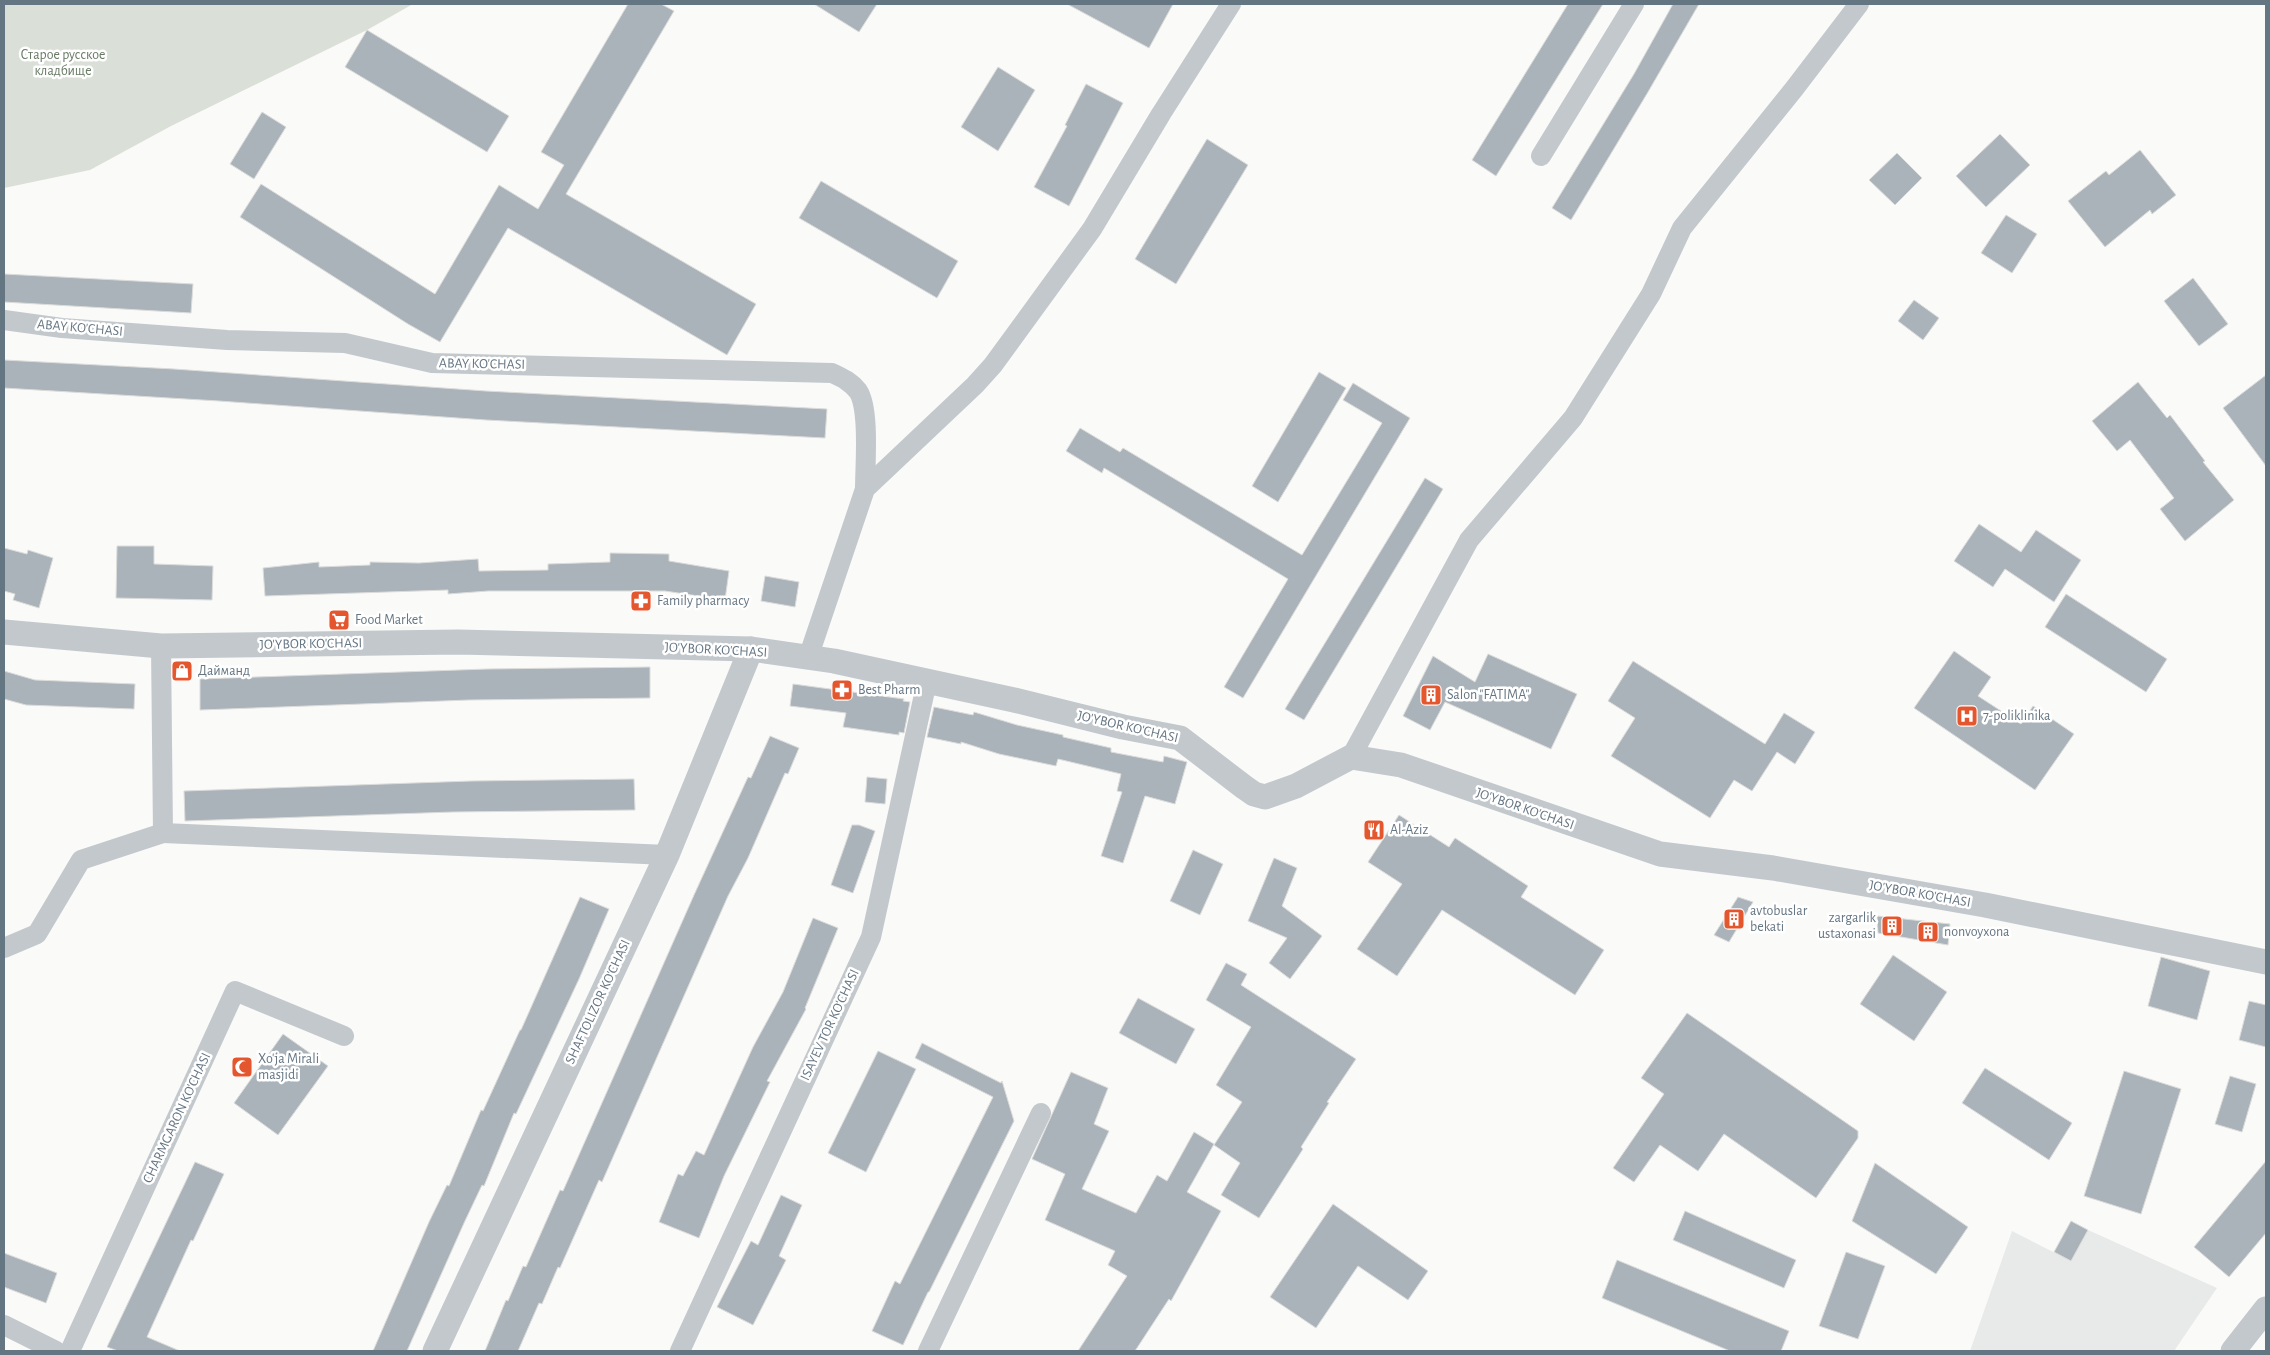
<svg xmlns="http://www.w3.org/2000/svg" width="2270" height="1355" font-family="'Alegreya Sans',sans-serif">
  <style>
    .built { fill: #e8e9e9 }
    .green { fill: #dadfd7 }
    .building { fill: #aab3b9; stroke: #dcdcda }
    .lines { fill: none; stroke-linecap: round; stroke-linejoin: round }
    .minor { stroke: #c3c8cc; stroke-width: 20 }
    .tertiary { stroke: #c3c8cc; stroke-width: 25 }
    .labels { text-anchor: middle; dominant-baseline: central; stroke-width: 5; stroke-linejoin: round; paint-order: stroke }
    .park-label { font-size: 14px; fill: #687a64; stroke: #fff }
    .street-label { font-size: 14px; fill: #657683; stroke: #fff }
    .poi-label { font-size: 14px; fill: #657683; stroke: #fff; text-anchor: start }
  </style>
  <rect width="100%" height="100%" fill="#fafaf8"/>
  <!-- built -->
  <polygon class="built" points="2088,1230 2217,1288 2174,1351 1970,1351 2012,1231 2071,1261"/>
  <!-- green -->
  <polygon class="green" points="4,4 413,4 367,30 171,126 90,170 4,188"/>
  <!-- building -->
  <g class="building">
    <polygon points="628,4 661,4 674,11 566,194 756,304 727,355 508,228 440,342 408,324 240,217 261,184 435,294 499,185 538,209 564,165 541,152"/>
    <polygon points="814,4 877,4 859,32"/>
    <polygon points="1067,4 1173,4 1149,48"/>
    <polygon points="1568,4 1603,4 1496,176 1472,160"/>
    <polygon points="1673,4 1699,4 1648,92 1571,220 1552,208 1634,74"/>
    <polygon points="367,30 509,116 487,152 345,67"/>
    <polygon points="998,67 1035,90 998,151 961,127"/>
    <polygon points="1086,84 1123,103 1069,206 1034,187 1067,126 1065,125"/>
    <polygon points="262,112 286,127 254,179 230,164"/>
    <polygon points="2000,134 2030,165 1986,207 1956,176"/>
    <polygon points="1207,139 1248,165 1176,284 1135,259"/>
    <polygon points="2140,150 2176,195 2152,214 2150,210 2105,247 2068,201 2106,171 2109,175"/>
    <polygon points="1897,153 1922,178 1895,205 1869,180"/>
    <polygon points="821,181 958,261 937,298 799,218"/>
    <polygon points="2006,215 2037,234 2012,273 1981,253"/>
    <polygon points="4,274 193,284 191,313 4,302"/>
    <polygon points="2193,278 2228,324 2199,346 2164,301"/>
    <polygon points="1914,300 1939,318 1923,340 1898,321"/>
    <polygon points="4,360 174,369 486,391 827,409 825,438 486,420 219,401 4,388"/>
    <polygon points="1319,372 1346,388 1278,502 1252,486"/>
    <polygon points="2266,375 2266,466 2223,408"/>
    <polygon points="2138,382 2167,418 2170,415 2205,461 2203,462 2234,500 2185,541 2160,509 2174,498 2130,440 2117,451 2092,421"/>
    <polygon points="1353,383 1410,418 1243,698 1224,687 1288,579 1104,468 1102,473 1066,451 1080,428 1120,452 1123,448 1302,555 1382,423 1343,400"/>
    <polygon points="1425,478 1443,489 1304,720 1285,709"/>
    <polygon points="1979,524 2021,552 2036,530 2081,560 2054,602 2005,569 1993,587 1954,561"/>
    <polygon points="117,546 154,546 154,564 213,566 212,600 116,598"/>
    <polygon points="4,548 27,554 28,550 53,558 39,608 13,600 15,594 4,591"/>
    <polygon points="610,553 669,554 669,561 729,571 725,600 665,591 488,591 448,594 448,590 265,596 263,568 319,562 319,567 370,565 370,562 419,563 478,559 479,571 548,570 548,564 610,562"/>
    <polygon points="765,576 799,582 795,607 761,601"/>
    <polygon points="2066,594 2167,659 2146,692 2045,627"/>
    <polygon points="1954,651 1991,677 1978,696 2021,724 2033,706 2074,734 2035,790 1914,708"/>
    <polygon points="1488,654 1577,694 1551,749 1445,702 1430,730 1403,716 1433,656 1475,682"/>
    <polygon points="1633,661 1765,744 1784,713 1815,732 1795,764 1777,752 1752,791 1734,780 1710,818 1611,756 1635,718 1608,701"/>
    <polygon points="650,667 650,698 469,700 200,710 200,679 487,669"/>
    <polygon points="4,671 35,680 135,684 134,709 26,705 4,699"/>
    <polygon points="793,684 904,699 903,701 910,702 904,733 899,732 899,735 843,727 846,713 790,706"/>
    <polygon points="934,707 973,715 974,712 1017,725 1063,735 1063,737 1111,748 1111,752 1163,762 1164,756 1187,762 1175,804 1145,796 1123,863 1101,856 1122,792 1117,791 1121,774 1058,759 1056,766 999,754 961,742 961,744 927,737"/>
    <polygon points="770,736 799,748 788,774 785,773 748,858 728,896 602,1182 599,1180 560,1268 558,1267 542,1304 539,1303 518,1351 485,1351 506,1300 508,1301 523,1266 526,1267 560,1190 563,1191 694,895 748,777 751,778"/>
    <polygon points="867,777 887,779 885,804 865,802"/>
    <polygon points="634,779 635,810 453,812 185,821 184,791 471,781"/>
    <polygon points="1399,815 1449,847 1455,838 1528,886 1521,897 1604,950 1575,995 1442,910 1397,976 1357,949 1402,884 1368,862"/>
    <polygon points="852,825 859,825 875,831 853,893 831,885"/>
    <polygon points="1193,850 1223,864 1200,915 1170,901"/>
    <polygon points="1274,858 1297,868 1282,906 1322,936 1290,979 1269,963 1287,938 1248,921"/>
    <polygon points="580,897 609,909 579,979 516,1114 514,1113 484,1186 482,1185 464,1223 407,1351 373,1351 429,1222 447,1185 449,1186 481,1110 483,1111 520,1030 521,1030"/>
    <polygon points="1738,897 1753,902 1729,942 1714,935"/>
    <polygon points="1877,916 1950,924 1948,945 1878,933"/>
    <polygon points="813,918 838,928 805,1008 806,1009 767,1081 770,1082 724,1176 699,1238 659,1222 678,1174 683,1176 696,1151 704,1155 753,1047 783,992"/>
    <polygon points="1893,955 1947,992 1914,1041 1860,1004"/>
    <polygon points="2161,957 2210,971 2197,1020 2148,1006"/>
    <polygon points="1226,963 1247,974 1241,985 1356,1059 1327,1102 1329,1103 1301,1147 1303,1149 1259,1218 1221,1195 1240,1163 1214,1145 1242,1102 1216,1085 1251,1027 1206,1000"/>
    <polygon points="1138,998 1195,1029 1176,1064 1119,1033"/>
    <polygon points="2249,1001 2266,1005 2266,1047 2239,1040"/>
    <polygon points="1687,1013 1858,1131 1858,1138 1816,1198 1724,1134 1698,1171 1660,1145 1634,1182 1613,1168 1664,1094 1641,1078"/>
    <polygon points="283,1034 328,1066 278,1135 234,1103"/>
    <polygon points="922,1043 1001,1083 1002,1081 1014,1121 929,1292 928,1292 903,1345 872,1331 895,1281 900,1284 993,1097 915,1058"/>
    <polygon points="878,1051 916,1069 866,1172 828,1153"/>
    <polygon points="1985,1068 2072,1123 2049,1160 1962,1103"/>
    <polygon points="2124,1071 2181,1089 2141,1214 2084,1196"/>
    <polygon points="1071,1072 1108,1088 1094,1124 1109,1131 1082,1189 1136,1213 1157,1175 1167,1181 1194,1132 1214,1144 1187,1192 1221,1211 1171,1301 1169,1299 1135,1351 1078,1351 1127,1276 1108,1265 1115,1251 1045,1220 1065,1174 1032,1159"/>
    <polygon points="2230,1076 2256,1084 2242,1132 2215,1124"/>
    <polygon points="2266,1161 2266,1233 2229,1277 2194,1247"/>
    <polygon points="195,1162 224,1174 193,1241 191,1240 147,1337 180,1351 118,1351 107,1347"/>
    <polygon points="1875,1163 1968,1227 1936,1274 1852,1221"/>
    <polygon points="781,1195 802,1205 779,1256 786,1260 753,1325 717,1307 751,1241 758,1245"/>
    <polygon points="1333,1204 1428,1271 1408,1300 1358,1266 1316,1328 1270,1297"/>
    <polygon points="1685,1211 1796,1260 1784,1288 1673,1240"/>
    <polygon points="2071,1221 2088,1230 2071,1261 2054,1252"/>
    <polygon points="1846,1252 1885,1266 1858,1339 1819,1326"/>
    <polygon points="4,1253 57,1273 46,1303 4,1287"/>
    <polygon points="1617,1260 1789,1331 1781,1351 1730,1351 1602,1298"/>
  </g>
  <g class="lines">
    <!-- minor -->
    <g class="minor">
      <polyline points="1541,156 1634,4"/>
      <path d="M 4,320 L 62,328 L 227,340 L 345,343 L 432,363 L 832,373 C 843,378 851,382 858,391 C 870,409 865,466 865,489"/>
      <polyline points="161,646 163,833 667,855"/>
      <polyline points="808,658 865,489 975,385 993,365 1092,229 1161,114 1231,4"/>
      <polyline points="1351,757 1469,540 1573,418 1651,294 1682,228 1794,89 1859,4"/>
      <polyline points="4,948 37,934 81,860 163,833"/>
      <polyline points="4,1325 56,1351"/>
      <polyline points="70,1351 235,991 344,1036"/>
      <polyline points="680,1351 871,937 927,681"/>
      <polyline points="928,1351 1041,1113"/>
    </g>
    <!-- tertiary -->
    <g class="tertiary">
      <polyline points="4,632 161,646 458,642 751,649 834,661 1014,700 1123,727 1180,738 1244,787 1254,794 1265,797 1296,786 1351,757 1401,765 1660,854 1773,868 1985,905 2266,962"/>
      <polyline points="435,1351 667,855 751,649"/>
      <polyline points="2233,1351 2266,1309"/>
    </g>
  </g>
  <!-- icons -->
  <defs>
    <g id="pharmacy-square" transform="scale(1.125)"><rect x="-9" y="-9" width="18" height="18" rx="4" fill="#e4572e" stroke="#fff"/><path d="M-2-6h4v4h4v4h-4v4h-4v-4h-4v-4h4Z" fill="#fff"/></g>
    <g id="supermarket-square" transform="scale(1.125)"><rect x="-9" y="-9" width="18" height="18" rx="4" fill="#e4572e" stroke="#fff"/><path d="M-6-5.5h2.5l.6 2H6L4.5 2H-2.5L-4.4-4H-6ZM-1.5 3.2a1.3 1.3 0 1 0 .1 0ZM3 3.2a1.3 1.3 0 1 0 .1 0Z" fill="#fff"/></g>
    <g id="shop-square" transform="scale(1.125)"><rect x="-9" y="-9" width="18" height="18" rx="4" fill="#e4572e" stroke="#fff"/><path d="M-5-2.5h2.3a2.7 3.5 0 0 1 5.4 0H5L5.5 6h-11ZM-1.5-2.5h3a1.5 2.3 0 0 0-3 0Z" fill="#fff"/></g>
    <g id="building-square" transform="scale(1.125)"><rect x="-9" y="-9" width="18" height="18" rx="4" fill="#e4572e" stroke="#fff"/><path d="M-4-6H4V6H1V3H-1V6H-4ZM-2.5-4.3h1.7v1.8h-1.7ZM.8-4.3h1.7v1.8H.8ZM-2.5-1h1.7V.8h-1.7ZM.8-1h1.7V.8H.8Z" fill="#fff"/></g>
    <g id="hospital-square" transform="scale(1.125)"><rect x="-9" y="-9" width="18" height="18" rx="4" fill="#e4572e" stroke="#fff"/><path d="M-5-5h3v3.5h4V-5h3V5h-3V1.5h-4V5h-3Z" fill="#fff"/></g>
    <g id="restaurant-square" transform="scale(1.125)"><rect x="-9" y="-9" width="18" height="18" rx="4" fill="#e4572e" stroke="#fff"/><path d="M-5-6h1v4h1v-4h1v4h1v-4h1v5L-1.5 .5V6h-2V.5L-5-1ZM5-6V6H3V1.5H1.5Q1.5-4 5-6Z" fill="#fff"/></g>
    <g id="mosque-square" transform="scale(1.125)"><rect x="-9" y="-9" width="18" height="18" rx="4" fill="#e4572e" stroke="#fff"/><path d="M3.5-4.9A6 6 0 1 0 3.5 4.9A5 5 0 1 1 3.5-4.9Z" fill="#fff"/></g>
  </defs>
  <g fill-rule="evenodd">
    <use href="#pharmacy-square" x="641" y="601"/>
    <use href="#supermarket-square" x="339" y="620"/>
    <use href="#shop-square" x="182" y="671"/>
    <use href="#pharmacy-square" x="842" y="690"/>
    <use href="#building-square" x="1431" y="695"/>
    <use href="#hospital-square" x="1967" y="716"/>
    <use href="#restaurant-square" x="1374" y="830"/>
    <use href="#building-square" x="1734" y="919"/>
    <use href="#building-square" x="1892" y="926"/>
    <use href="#building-square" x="1928" y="932"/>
    <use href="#mosque-square" x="242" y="1067"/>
  </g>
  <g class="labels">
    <!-- park labels -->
    <g class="park-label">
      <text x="63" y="55">Старое русское<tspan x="63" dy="16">кладбище</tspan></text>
    </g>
    <!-- street labels -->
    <g class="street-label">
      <text transform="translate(80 328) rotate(5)">ABAY KO'CHASI</text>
      <text transform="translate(482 364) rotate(1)">ABAY KO'CHASI</text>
      <text transform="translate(311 644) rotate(-1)">JO'YBOR KO'CHASI</text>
      <text transform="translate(716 650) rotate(3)">JO'YBOR KO'CHASI</text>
      <text transform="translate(1128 727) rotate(13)">JO'YBOR KO'CHASI</text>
      <text transform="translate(1525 809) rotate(19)">JO'YBOR KO'CHASI</text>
      <text transform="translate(1920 894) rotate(10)">JO'YBOR KO'CHASI</text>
      <text transform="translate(598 1002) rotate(-65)">SHAFTOLIZOR KO'CHASI</text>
      <text transform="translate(830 1025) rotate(-65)">ISAYEV TOR KO'CHASI</text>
      <text transform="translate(177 1118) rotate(-65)">CHARMGARON KO'CHASI</text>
    </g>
    <!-- poi labels -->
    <g class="poi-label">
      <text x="657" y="601">Family pharmacy</text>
      <text x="355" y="620">Food Market</text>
      <text x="198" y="671">Дайманд</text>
      <text x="858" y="690">Best Pharm</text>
      <text x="1447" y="695">Salon "FATIMA"</text>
      <text x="1983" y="716">7-poliklinika</text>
      <text x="1390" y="830">Al-Aziz</text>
      <text x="1750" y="911">avtobuslar<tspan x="1750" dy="16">bekati</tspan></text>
      <text x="1876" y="918" text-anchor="end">zargarlik<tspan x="1876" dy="16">ustaxonasi</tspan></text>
      <text x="1944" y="932">nonvoyxona</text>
      <text x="258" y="1059">Xo'ja Mirali<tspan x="258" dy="16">masjidi</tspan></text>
    </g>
  </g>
  <!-- border -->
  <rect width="2270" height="1355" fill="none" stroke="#657683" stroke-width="10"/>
</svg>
